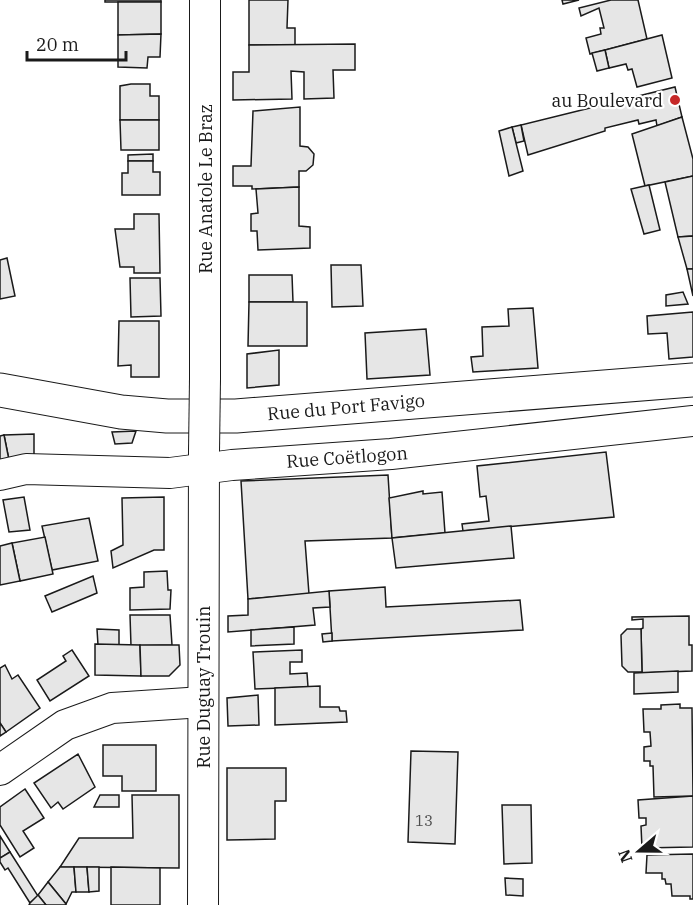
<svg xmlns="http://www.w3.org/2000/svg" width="693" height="905" font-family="'IBM Plex Serif',serif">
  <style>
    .building { fill: #e6e6e6; stroke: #1a1a1a; stroke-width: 1.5 }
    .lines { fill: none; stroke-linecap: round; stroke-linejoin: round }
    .street-casing { stroke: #1a1a1a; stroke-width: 32 }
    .secondary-casing { stroke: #1a1a1a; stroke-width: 35 }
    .street { stroke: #fff; stroke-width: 30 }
    .secondary { stroke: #fff; stroke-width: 33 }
    .street-bridge-casing { stroke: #1a1a1a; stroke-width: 32; stroke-linecap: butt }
    .street-bridge { stroke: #fff; stroke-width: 30 }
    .poi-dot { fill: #c62828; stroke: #fff; stroke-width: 2 }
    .labels { text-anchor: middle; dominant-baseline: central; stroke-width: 4.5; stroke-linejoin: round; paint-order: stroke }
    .number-label { font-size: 15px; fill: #4d4d4d }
    .poi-label { font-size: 18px; fill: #1a1a1a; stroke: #fff; text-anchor: end }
    .street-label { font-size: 18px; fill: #1a1a1a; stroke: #fff }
  </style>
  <rect width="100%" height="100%" fill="#fff"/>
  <!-- building -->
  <g class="building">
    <rect x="105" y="0" width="56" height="2"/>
    <polygon points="249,0 288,0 287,28 295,28 295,45 249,45"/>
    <polygon points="562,0 579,0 563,4"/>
    <polygon points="611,0 638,0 647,39 590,54 586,38 601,34 600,28 604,28 599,8 581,16 579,8"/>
    <polygon points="118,2 161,2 161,34 118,35"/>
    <polygon points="161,34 160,57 148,57 147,68 118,67 118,35"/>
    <polygon points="662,35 672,78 637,87 632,69 628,70 626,64 609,68 605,50"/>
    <polygon points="355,44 355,70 333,70 334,98 304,99 304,72 291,71 292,99 233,100 233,72 249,72 249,45"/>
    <polygon points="605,50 609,68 597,71 592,53"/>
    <polygon points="131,84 150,84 150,96 159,96 159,120 120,120 120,86"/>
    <polygon points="675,87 682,117 657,126 656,120 639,124 638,120 605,128 605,131 528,155 521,125"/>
    <polygon points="300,107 300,146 308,147 314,154 313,165 306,171 299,171 299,187 252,189 252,186 233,186 233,166 251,166 253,111"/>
    <polygon points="682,117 693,159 693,176 645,186 632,134"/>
    <polygon points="120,120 159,120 159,150 121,150"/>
    <polygon points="521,125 524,141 516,143 512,127"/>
    <polygon points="512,127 523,171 509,176 499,131"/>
    <polygon points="153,154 153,161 128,161 128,155"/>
    <polygon points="128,161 153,161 153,172 160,172 160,195 122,195 122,173 128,173"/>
    <polygon points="693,176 693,236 678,237 665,182"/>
    <polygon points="649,185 660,230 644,234 631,189"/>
    <polygon points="299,187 299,226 310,227 310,248 258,250 257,231 251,231 251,214 258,213 256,189"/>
    <polygon points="134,214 159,214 160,273 134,273 134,267 120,267 115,229 134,229"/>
    <polygon points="693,236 693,269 687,269 678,237"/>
    <polygon points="7,258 15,296 0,299 0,260"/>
    <polygon points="331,265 361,265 363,306 332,307"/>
    <polygon points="687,269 693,269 693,296"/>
    <polygon points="249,275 292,275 293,302 249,302"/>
    <polygon points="130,278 160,278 161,316 131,317"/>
    <polygon points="683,292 688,304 666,306 666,295"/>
    <polygon points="249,302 307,302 307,346 248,346"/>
    <polygon points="533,308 538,368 473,372 471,357 483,356 482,327 509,326 508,309"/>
    <polygon points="693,312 693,357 669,359 667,333 648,334 647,316"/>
    <polygon points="119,321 159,321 159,377 131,377 131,365 118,366"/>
    <polygon points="426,329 430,375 367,379 365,333"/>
    <polygon points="279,350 279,385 247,388 247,354"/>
    <polygon points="136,431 132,443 115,444 112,432"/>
    <polygon points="34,434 34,456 9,460 4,435"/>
    <polygon points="4,435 9,460 0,462 0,436"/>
    <polygon points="606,452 614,517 463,531 462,524 489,521 486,496 480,497 477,466"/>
    <polygon points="388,475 392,538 305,541 309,594 248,599 241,481"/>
    <polygon points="423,491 423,494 442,492 445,533 392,538 389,498"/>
    <polygon points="24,497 30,530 9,532 3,500"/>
    <polygon points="164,497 164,550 154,550 113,568 111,551 123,545 122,498"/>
    <polygon points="89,518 98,561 52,570 42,526"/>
    <polygon points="511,526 514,558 396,568 392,538"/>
    <polygon points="45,537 53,574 20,581 12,543"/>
    <polygon points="12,543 20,581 0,585 0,546"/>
    <polygon points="167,571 168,590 171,590 170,609 130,610 130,588 144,587 144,572"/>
    <polygon points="93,576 97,593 52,612 45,596"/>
    <polygon points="385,587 386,607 520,600 523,630 332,641 329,591"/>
    <polygon points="329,591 330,607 313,608 315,625 228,632 228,616 248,615 248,599"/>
    <polygon points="130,615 170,615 172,645 131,646"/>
    <polygon points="689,616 689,645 692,645 692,671 642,673 641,629 643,628 643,619 632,620 632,617"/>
    <polygon points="294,627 294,644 251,646 251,630"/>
    <polygon points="97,629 119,630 119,645 98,645"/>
    <polygon points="627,629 641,629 642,672 628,672 622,666 621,635"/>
    <polygon points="332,633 332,641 323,642 322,634"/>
    <polygon points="95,644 140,645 141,676 95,675"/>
    <polygon points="140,645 179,645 180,665 169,676 141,676"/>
    <polygon points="72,650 89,676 50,701 37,680 66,661 63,656"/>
    <polygon points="302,650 302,662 290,662 290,674 307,673 308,687 255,689 253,652"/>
    <polygon points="5,665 12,679 18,675 40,708 6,732 0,723 0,668"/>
    <polygon points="678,671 678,692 634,694 634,673"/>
    <polygon points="320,686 320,707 339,707 340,711 346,711 347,722 275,725 275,688"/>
    <polygon points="258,695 259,725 228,726 227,698"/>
    <polygon points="680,704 680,708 692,708 693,796 654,797 653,766 650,766 650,761 644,761 644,747 651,746 650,732 644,732 643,709 661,709 661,705"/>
    <polygon points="0,723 6,732 0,736"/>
    <polygon points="103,745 156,745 156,791 122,791 122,776 103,776"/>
    <polygon points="411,751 458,752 455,844 408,842"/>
    <polygon points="78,754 95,787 63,809 58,802 51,808 34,783"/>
    <polygon points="227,768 286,768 286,801 275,801 275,839 227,840"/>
    <polygon points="25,789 44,818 23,831 34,848 20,857 0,825 0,807"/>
    <polygon points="100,795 119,795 119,807 94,807"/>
    <polygon points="132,795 179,795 179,868 60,867 79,838 133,838"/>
    <polygon points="693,796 693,847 642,848 641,826 646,825 646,818 639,818 638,800"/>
    <polygon points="502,805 531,805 532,863 504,864"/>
    <polygon points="0,836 10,852 0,858"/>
    <polygon points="10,852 38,896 30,903 8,868 5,870 0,862 0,858"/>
    <polygon points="693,854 693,899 690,899 690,896 672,896 671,884 666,884 665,879 662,879 662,873 646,873 647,855"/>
    <polygon points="60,867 74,867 76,892 72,892 66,904 48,882"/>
    <polygon points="74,867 87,867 89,892 76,892"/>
    <polygon points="87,867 99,867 99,891 89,892"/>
    <polygon points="111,867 160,868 160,905 111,905"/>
    <polygon points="505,878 523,879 523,896 506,895"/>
    <polygon points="48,882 66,904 65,905 46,905 38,895"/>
    <polygon points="38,895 46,905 29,905 30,903"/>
  </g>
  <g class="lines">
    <!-- street casing -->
    <g class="street-casing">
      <g id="street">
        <polyline points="205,379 205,0"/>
        <polyline points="0,475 26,469 170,473 232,465 391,454 693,421"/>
        <polyline points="0,770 65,725 112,708 203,702"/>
        <polyline points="203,905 204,451"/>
      </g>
    </g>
    <!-- secondary casing -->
    <g class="secondary-casing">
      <polyline id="secondary" points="0,390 121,412 167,416 236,416 693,380"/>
    </g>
    <!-- street -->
    <use href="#street" class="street"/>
    <!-- secondary -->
    <use href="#secondary" class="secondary"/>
    <!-- street-bridge casing -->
    <g class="street-bridge-casing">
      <polyline id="street-bridge" points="204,451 205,379"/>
    </g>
    <!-- street-bridge -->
    <use href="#street-bridge" class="street-bridge"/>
  </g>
  <!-- markers -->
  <circle class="poi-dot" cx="675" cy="100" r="6"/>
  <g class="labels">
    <!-- number labels -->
    <g class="number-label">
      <text x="424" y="820">13</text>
    </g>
    <!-- poi labels -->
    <g class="poi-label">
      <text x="663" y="100">au Boulevard</text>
    </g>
    <!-- street labels -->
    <g class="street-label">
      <text transform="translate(205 189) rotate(-90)">Rue Anatole Le Braz</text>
      <text transform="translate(346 407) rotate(-5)">Rue du Port Favigo</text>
      <text transform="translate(347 457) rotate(-4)">Rue Coëtlogon</text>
      <text transform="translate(203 687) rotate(-90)">Rue Duguay Trouin</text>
    </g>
  </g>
  <!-- north arrow -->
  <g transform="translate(639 851) rotate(250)" stroke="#ffffff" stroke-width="4.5" paint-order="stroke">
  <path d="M0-4.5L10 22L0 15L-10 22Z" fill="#1a1a1a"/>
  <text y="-9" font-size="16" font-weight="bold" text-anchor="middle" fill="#1a1a1a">N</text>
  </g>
  <!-- scale -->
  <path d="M27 51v9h99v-9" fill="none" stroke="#1a1a1a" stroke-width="3"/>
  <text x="36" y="51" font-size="18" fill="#1a1a1a" stroke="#ffffff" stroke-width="4.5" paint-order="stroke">20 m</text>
</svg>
